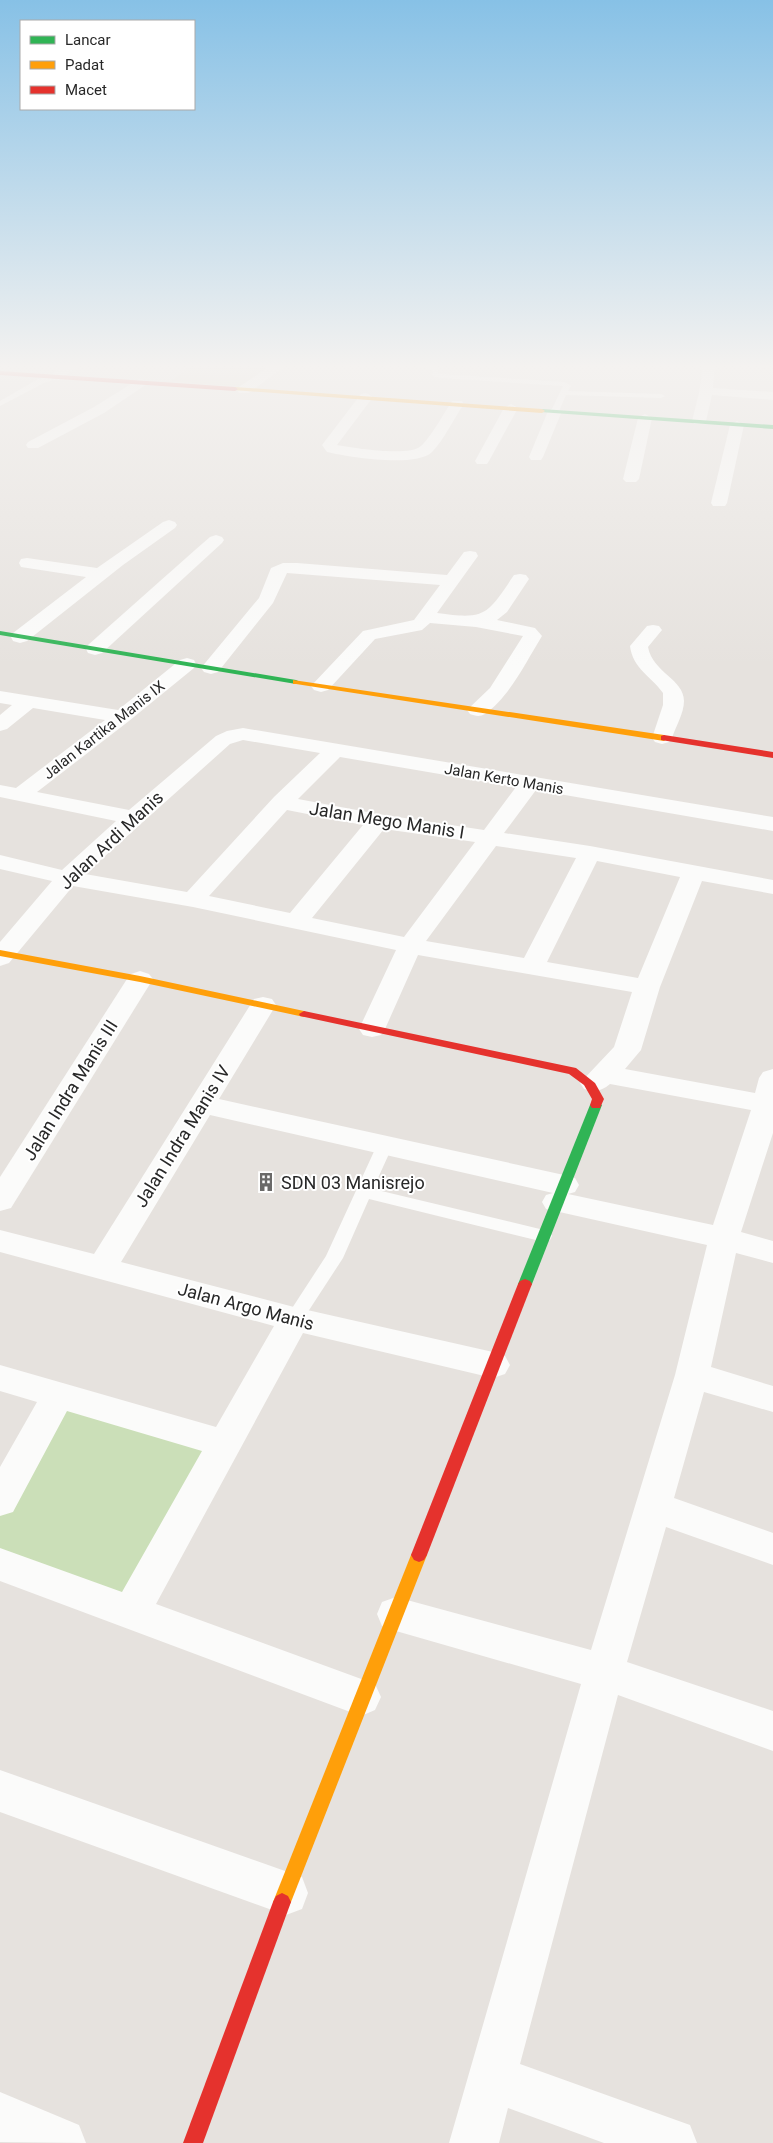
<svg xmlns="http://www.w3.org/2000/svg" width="773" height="2143" font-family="Roboto,sans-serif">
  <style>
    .education { fill: #e0d9cc }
    .green { fill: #cbdfb8 }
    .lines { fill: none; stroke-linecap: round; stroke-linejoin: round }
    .lane { fill: #fbfbfa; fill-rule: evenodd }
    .street { fill: #fbfbfa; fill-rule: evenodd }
    .fast { fill: #30b455; fill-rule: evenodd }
    .slow { fill: #ff9f0a; fill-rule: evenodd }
    .jam { fill: #e5322d; fill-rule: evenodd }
    .labels { text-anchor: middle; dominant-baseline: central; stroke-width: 4; stroke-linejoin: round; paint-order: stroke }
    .far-street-label { font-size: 15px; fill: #282828; stroke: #fff }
    .street-label { font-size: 18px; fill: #282828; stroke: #fff }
    .poi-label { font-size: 18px; fill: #282828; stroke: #fff; text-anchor: start }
  </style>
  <rect width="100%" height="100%" fill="#e6e2de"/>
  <!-- education -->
  <polygon class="education" points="191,366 270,366 241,387 171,381"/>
  <!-- green -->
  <polygon class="green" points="60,1403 210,1444 128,1602 0,1559 0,1514"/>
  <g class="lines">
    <!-- lane -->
    <g class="lane">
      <polygon points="419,366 439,367 438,373 441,374 565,382 571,386 568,391 661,394 665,396 661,398 566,395 559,411 555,413 551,411 563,386 441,378 432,376 433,370"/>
      <polygon points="54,375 58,377 57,379 44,383 0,406 0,401 38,379"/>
      <polygon points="385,1140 391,1141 393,1145 373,1189 544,1230 550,1232 552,1236 550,1240 544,1242 369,1199 343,1258 300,1324 294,1326 288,1324 285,1319 326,1256 377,1145 379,1141"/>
    </g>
    <!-- street -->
    <g class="street">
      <polygon points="62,366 78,366 59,380 49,380 48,377"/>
      <polygon points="270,366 285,366 249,393 239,393 237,390 239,387"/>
      <polygon points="703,366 715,366 713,388 773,392 773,400 712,395 706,421 704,424 694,424 692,421 699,393"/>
      <polygon points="139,379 144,380 146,383 144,386 104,413 38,448 28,448 26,445 28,442 94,407"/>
      <path d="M 366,393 L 373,397 L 337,445 C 353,448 409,457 421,446 C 431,437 444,413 452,401 L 462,401 L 464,404 C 454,418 444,440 432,452 C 416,468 348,457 327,452 L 322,445 L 361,394 Z"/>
      <polygon points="511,404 518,408 489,461 487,464 477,464 475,461 504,408"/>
      <polygon points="555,407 562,411 543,457 541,460 531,460 529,457 548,411"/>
      <polygon points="645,414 652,418 639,479 636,482 626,482 623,479 638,418"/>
      <polygon points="737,421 744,425 727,503 725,506 713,506 711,503 730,425"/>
      <polygon points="169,520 175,522 177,525 175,528 123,565 27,641 20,643 13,641 11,637 13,633 86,577 21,567 19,563 21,559 27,558 97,568 163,522"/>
      <polygon points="216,535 222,537 224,540 222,543 102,653 95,655 88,653 86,649 88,645 195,550 210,537"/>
      <path d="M 470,551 L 476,552 L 478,556 L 437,613 C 486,620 487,615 514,575 L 520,574 L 526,575 L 529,579 L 507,612 L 497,620 L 535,628 L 542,636 C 527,660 509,698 485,714 C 480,717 475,716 470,714 L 467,710 L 490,688 L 523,636 L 476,627 L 430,623 L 422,630 L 375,639 L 328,690 L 321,692 L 314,690 L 311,686 L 363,631 L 414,620 L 440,585 L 287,573 L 273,603 L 218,672 L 211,674 L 204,672 L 201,668 L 259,598 L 271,568 L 283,563 L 297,563 L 447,575 L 464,552 Z"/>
      <path d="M 653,625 L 659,626 L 662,630 L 648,647 C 653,673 684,679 684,701 C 684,713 676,726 672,738 L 669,742 L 662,744 L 655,742 L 652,738 L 663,705 L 663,693 C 651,676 633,669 630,646 L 647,626 Z"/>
      <path d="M 187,658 L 194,660 L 196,664 L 194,668 L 129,721 L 37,792 L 129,810 L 216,736 L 227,731 L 243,728 L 773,817 L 773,831 L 536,790 L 504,833 L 590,846 L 773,880 L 773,894 L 702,881 L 660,987 L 641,1050 L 625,1069 L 755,1093 L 759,1078 L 763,1072 L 773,1069 L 773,1133 L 741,1232 L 773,1241 L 773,1263 L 736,1253 L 711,1367 L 773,1386 L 773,1412 L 704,1392 L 674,1498 L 773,1533 L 773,1565 L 666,1527 L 627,1662 L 773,1711 L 773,1751 L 618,1695 L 520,2064 L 690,2125 L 697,2143 L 604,2143 L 508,2108 L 499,2143 L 449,2143 L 581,1684 L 396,1631 L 382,1626 L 377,1614 L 382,1602 L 396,1597 L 591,1650 L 675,1375 L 707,1245 L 546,1209 L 542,1202 L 546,1195 L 553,1193 L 210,1115 L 121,1262 L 294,1307 L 493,1352 L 505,1356 L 510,1365 L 505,1374 L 493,1378 L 303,1333 L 156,1604 L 375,1684 L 381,1697 L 375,1710 L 361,1716 L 0,1581 L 0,1548 L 122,1592 L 202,1451 L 67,1411 L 13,1512 L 0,1516 L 0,1467 L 37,1402 L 0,1391 L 0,1365 L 216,1427 L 274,1326 L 0,1252 L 0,1230 L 94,1254 L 254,999 L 263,997 L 272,999 L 276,1005 L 219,1099 L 564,1175 L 575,1178 L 579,1185 L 575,1192 L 568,1194 L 713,1225 L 751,1110 L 610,1084 C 602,1091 595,1092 584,1089 L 580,1083 L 614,1047 L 632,992 L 418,955 L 385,1029 L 381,1035 L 372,1037 L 363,1035 L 359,1029 L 396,950 L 193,907 L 73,886 L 9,963 L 0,966 L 0,942 L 52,881 L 0,869 L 0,855 L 62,870 L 116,821 L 0,797 L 0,785 L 16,788 L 105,720 L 33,708 L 7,729 L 0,731 L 0,715 L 12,705 L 0,703 L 0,691 L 118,710 L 180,660 ZM 243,740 L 320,753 L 274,797 L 187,892 L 85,874 L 230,744 ZM 340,757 L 516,787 L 484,830 L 378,814 L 298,799 ZM 287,810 L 363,825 L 290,913 L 209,896 ZM 384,829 L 475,842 L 404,937 L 312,918 ZM 496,846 L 576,858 L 524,958 L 426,941 ZM 597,861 L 680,877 L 638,978 L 547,962 Z"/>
      <polygon points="140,971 149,974 153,979 11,1208 0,1211 0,1177 127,979 131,974"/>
      <polygon points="0,1770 302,1877 308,1893 302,1909 286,1915 0,1812"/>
      <polygon points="0,2092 79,2125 86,2143 0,2142"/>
    </g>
    <!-- fast -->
    <g class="fast">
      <polygon points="542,409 773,425 773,429 540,412"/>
      <polygon points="0,631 296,680 300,682 296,684 0,635"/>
      <polygon points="596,1101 602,1105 532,1284 530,1287 520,1287 518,1284 590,1105"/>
    </g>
    <!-- slow -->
    <g class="slow">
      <polygon points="235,387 542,409 545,411 542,413 233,390"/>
      <polygon points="293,680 664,735 668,738 664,741 296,684 293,684"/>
      <polygon points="0,950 140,976 304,1011 309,1014 304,1017 140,982 0,956"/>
      <polygon points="419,1548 424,1550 427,1555 291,1902 288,1908 282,1911 276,1908 273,1902 411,1555 414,1550"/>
    </g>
    <!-- jam -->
    <g class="jam">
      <polygon points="0,371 235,387 238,389 235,391 0,375"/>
      <polygon points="664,735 773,752 773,758 661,740 661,736"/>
      <polygon points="304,1011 576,1068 595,1083 604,1099 600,1108 592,1108 590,1105 592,1099 584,1085 569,1074 300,1016 299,1014"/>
      <polygon points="525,1279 530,1281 532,1284 427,1555 424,1560 419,1562 414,1560 411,1555 518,1284 520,1281"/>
      <polygon points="282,1893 288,1896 291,1902 203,2143 183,2143 273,1902 276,1896"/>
    </g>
  </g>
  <!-- sky -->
  <linearGradient id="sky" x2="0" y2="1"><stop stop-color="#87c1e6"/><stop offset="0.55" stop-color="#f4f2f0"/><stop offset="1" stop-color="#f4f2f0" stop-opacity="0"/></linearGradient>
  <rect width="773" height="666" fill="url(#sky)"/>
  <!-- icons -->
  <defs>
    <g id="building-bare" transform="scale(1.5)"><path d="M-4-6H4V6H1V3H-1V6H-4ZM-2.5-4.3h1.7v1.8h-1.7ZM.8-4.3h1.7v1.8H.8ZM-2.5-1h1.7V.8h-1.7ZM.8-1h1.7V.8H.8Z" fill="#6a6968" stroke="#fff" stroke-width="2.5" paint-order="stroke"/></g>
  </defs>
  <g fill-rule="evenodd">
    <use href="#building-bare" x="266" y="1182"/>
  </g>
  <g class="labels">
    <!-- far-street labels -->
    <g class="far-street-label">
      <text transform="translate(104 730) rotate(-38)">Jalan Kartika Manis IX</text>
      <text transform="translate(504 779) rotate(10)">Jalan Kerto Manis</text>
    </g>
    <!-- street labels -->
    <g class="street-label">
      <text transform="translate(387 820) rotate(9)">Jalan Mego Manis I</text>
      <text transform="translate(111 840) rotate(-43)">Jalan Ardi Manis</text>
      <text transform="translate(70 1090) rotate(-58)">Jalan Indra Manis III</text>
      <text transform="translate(182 1136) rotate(-58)">Jalan Indra Manis IV</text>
      <text transform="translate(246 1306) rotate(15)">Jalan Argo Manis</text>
    </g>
    <!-- poi labels -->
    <g class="poi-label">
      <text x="281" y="1182">SDN 03 Manisrejo</text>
    </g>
  </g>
  <!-- legend -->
  <rect x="20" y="20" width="175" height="90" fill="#ffffff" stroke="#a9a9a9"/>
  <rect x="30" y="36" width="25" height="8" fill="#30b455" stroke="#a9a9a9"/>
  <text x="65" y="45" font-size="15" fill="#282828">Lancar</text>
  <rect x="30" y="61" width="25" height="8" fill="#ff9f0a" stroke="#a9a9a9"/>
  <text x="65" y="70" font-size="15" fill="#282828">Padat</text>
  <rect x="30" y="86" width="25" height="8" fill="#e5322d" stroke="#a9a9a9"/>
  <text x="65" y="95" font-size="15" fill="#282828">Macet</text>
</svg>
